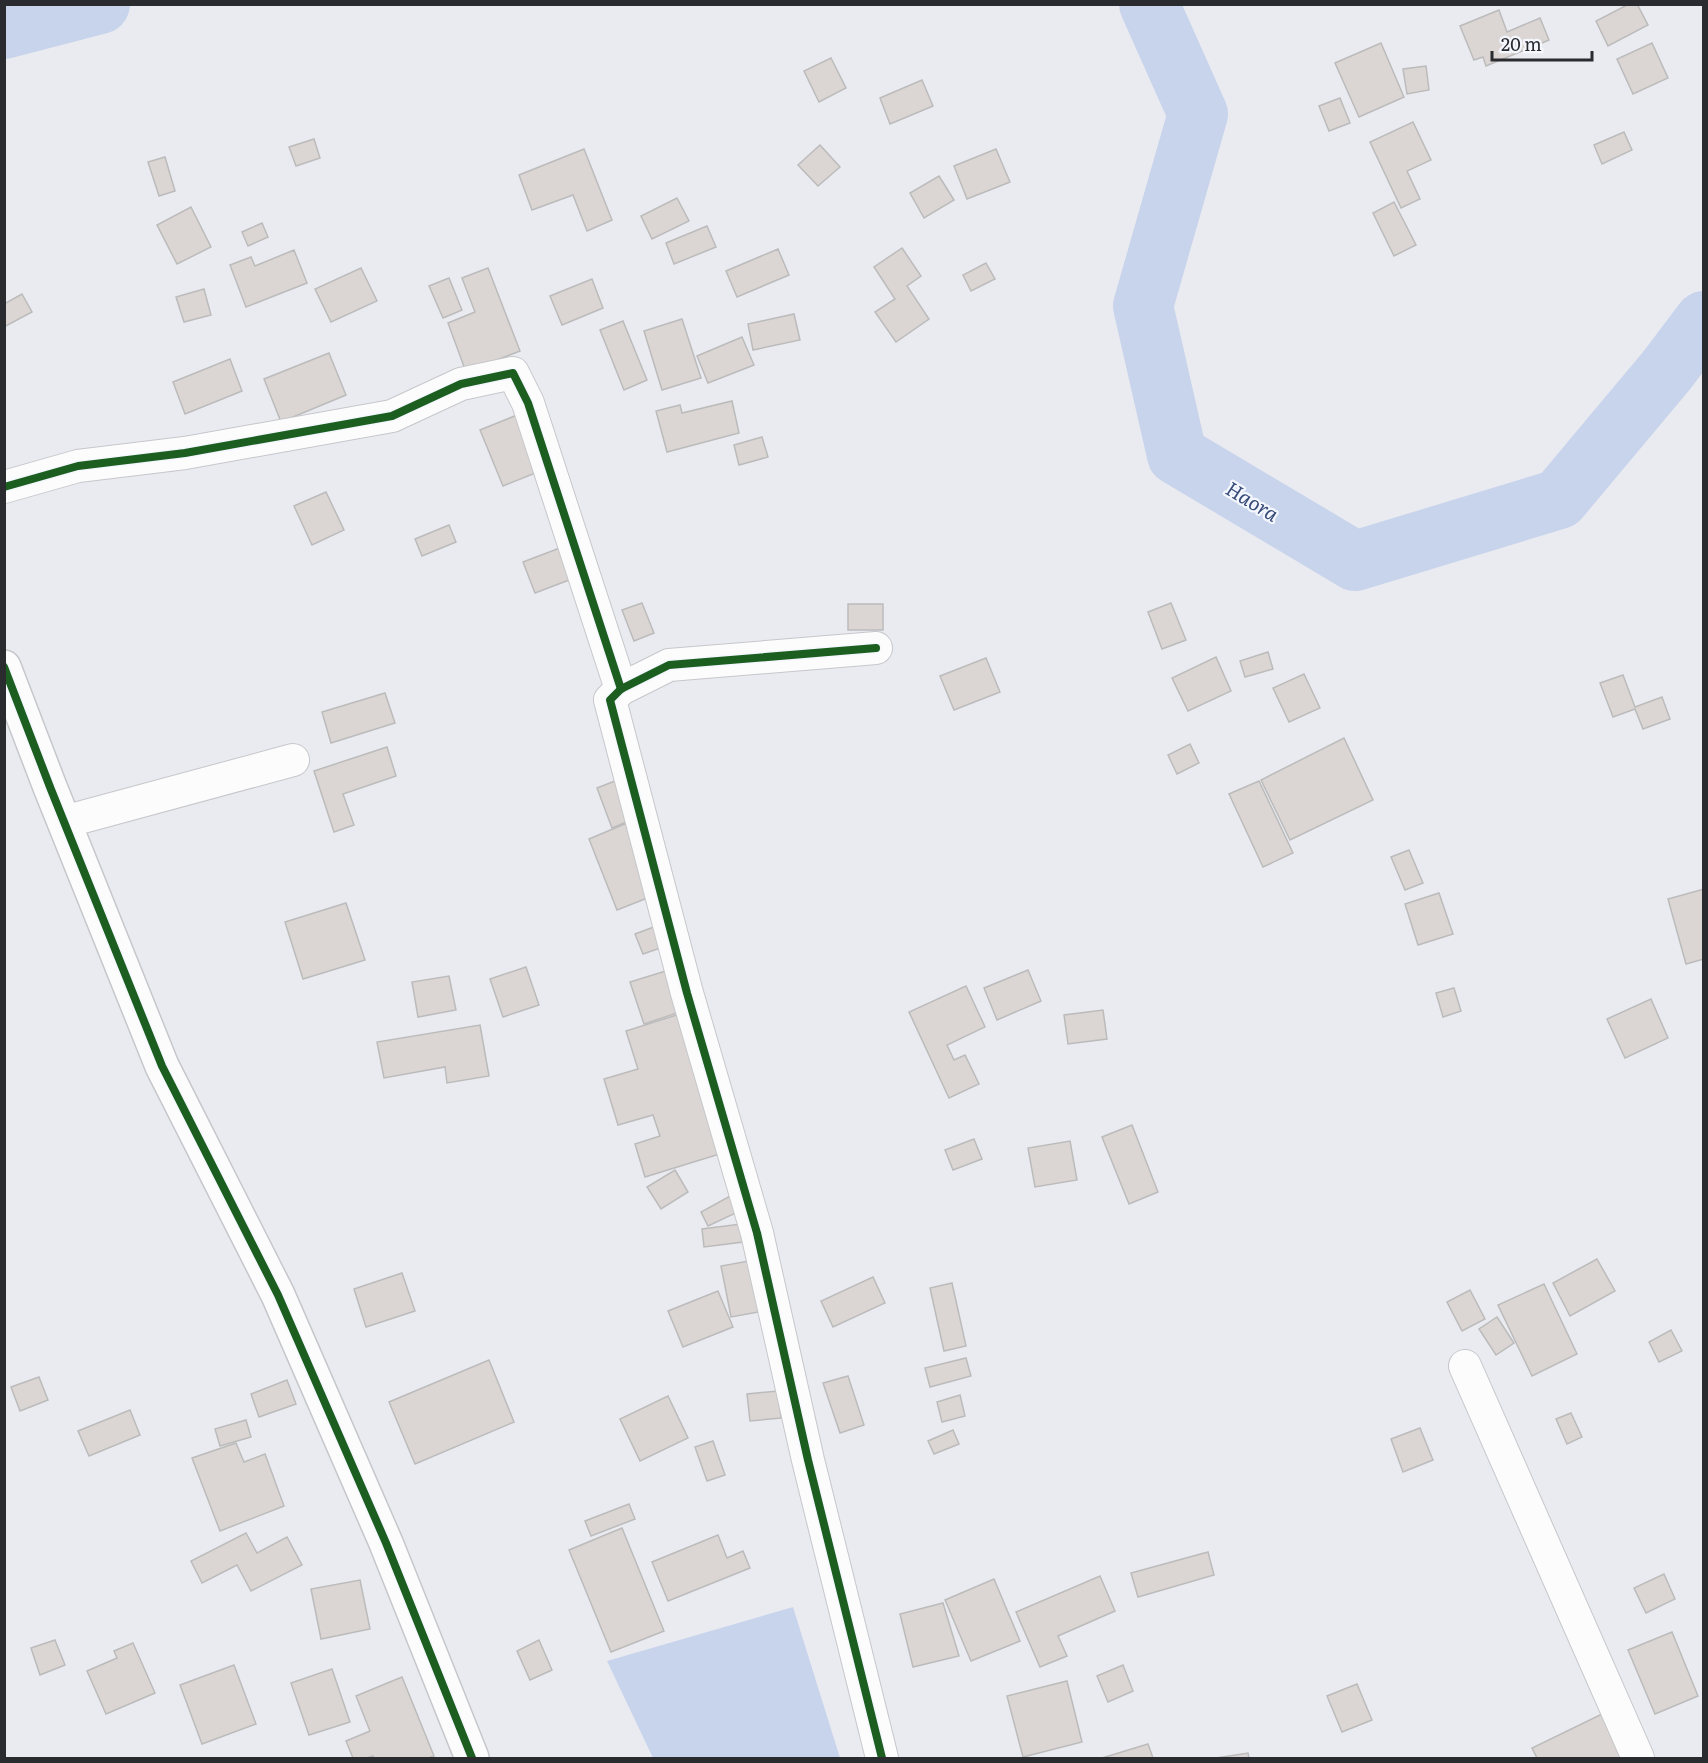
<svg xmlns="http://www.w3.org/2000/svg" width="1708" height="1763" font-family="Literata,serif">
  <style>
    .water { fill: #c8d4ec }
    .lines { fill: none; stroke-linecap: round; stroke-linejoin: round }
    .river { stroke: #c8d4ec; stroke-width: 60 }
    .building { fill: #dbd6d3; stroke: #bcbbbc; stroke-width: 1.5 }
    .minor-casing { stroke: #c6c7cb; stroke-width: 34 }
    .tertiary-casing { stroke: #c6c7cb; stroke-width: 36 }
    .minor { stroke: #fcfcfd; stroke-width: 32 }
    .tertiary { stroke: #fcfcfd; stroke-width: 33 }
    .cycleway-casing { stroke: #f5f7fe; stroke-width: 11 }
    .cycleway { stroke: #1b5e20; stroke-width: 8 }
    .labels { text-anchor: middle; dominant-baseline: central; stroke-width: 4.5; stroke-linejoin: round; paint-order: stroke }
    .water-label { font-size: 20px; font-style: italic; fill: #364b78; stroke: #f5f7fe }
  </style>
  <rect width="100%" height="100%" fill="#eaebf0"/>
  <!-- water -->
  <polygon class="water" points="793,1607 840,1758 653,1758 607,1661"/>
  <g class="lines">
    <!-- river -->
    <g class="river">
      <polyline points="1149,4 1198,114 1143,306 1177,455 1355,561 1559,499 1667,370 1704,321"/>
      <polyline points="4,29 100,4"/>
    </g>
  </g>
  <!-- building -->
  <g class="building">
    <polygon points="1629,4 1637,4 1648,25 1608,46 1596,21"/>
    <polygon points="1499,10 1507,32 1540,18 1549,40 1486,66 1483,57 1474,60 1460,26"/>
    <polygon points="1381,43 1404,97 1359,117 1335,63"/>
    <polygon points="1652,43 1668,78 1633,94 1617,59"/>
    <polygon points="831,58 846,88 819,102 804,71"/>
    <polygon points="1426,66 1429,90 1407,94 1403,69"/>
    <polygon points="922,80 933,106 890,124 880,98"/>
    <polygon points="1340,98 1350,123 1329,131 1319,106"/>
    <polygon points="1413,122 1431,160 1407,171 1420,199 1401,208 1370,142"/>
    <polygon points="1624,132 1632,150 1602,164 1594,145"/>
    <polygon points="314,139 320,158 296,166 289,147"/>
    <polygon points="820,145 840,167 818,186 798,165"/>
    <polygon points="584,149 612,220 587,231 573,195 532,210 519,175"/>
    <polygon points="996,149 1010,182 967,199 954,166"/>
    <polygon points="165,157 175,191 159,196 148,162"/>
    <polygon points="939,176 954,200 924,218 910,193"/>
    <polygon points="677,198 689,221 652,239 641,216"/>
    <polygon points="1394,202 1416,245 1394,256 1373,213"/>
    <polygon points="191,207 211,247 177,264 157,225"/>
    <polygon points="262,223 268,237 248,246 242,232"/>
    <polygon points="707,226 716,247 674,264 666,243"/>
    <polygon points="902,248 921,276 907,286 929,319 896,342 875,312 895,299 874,267"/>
    <polygon points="778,249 789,275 737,297 726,271"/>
    <polygon points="294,250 307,283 246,307 230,265 251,257 255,266"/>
    <polygon points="986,263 995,279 971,291 963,275"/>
    <polygon points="361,268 377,301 331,322 315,289"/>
    <polygon points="488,268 520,351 466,372 448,323 475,312 462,278"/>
    <polygon points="449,278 462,310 443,318 429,286"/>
    <polygon points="592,279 603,308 562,325 550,296"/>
    <polygon points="204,289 211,315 184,322 176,297"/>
    <polygon points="22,294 32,312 4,327 4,304"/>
    <polygon points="794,314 800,340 753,350 748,324"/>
    <polygon points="682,319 701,378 662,390 644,331"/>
    <polygon points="623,321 647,380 624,390 600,330"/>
    <polygon points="742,337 754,365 708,383 697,356"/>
    <polygon points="329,353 346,395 281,422 264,379"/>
    <polygon points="230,359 242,391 185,414 173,382"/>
    <polygon points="732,401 739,433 667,452 656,411 680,405 682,413"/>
    <polygon points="527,411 550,467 503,486 480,430"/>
    <polygon points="762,437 768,457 739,465 734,445"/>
    <polygon points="326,492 344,530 312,545 294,506"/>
    <polygon points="449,525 456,542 422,556 415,539"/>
    <polygon points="565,546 577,577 535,593 523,562"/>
    <polygon points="642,603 654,633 634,641 622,610"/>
    <polygon points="1171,603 1186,640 1162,649 1148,612"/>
    <rect x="848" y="604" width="35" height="26"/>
    <polygon points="1268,652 1273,669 1245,677 1240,661"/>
    <polygon points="1216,657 1231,691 1188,711 1172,678"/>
    <polygon points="986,658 1000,692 954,710 940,676"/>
    <polygon points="1304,674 1320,708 1289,722 1273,688"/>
    <polygon points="1623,675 1635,707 1662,697 1670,719 1643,729 1635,709 1613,717 1600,683"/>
    <polygon points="385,693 395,723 331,743 322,712"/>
    <polygon points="1344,738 1373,800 1290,840 1261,780"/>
    <polygon points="1190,744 1199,763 1177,774 1168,755"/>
    <polygon points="387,747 396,776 343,794 354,825 334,832 314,771"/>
    <polygon points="620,779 636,818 612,828 597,788"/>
    <polygon points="1259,781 1293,853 1263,867 1229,794"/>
    <polygon points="627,823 655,895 617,910 589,839"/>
    <polygon points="1409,850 1423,883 1405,890 1391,857"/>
    <polygon points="1704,889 1704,959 1686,964 1668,899"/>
    <polygon points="1439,893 1453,934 1418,945 1405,904"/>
    <polygon points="346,903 365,960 303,979 285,922"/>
    <polygon points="659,925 666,946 643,954 635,934"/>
    <polygon points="526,967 539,1005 503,1017 490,979"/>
    <polygon points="669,970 683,1011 644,1024 630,982"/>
    <polygon points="1028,970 1041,1001 997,1020 984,988"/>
    <polygon points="449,976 456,1010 418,1017 412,982"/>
    <polygon points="966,986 985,1027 947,1045 954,1060 965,1055 979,1084 949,1098 909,1012"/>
    <polygon points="1454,988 1461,1011 1443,1017 1436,993"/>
    <polygon points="1651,999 1668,1038 1625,1058 1607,1019"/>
    <polygon points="1103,1010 1107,1039 1068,1044 1064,1015"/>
    <polygon points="683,1013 726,1152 645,1177 635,1144 660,1136 653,1115 618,1125 604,1079 638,1069 626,1031"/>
    <polygon points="480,1025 489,1076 447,1083 445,1067 384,1078 377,1042"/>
    <polygon points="1132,1125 1158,1192 1129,1204 1102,1137"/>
    <polygon points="974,1139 982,1159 953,1170 945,1150"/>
    <polygon points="1070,1141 1077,1180 1035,1187 1028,1148"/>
    <polygon points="675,1170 688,1192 661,1209 647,1187"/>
    <polygon points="732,1195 740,1211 708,1226 701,1212"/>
    <polygon points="741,1224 743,1242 704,1247 702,1229"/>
    <polygon points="1597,1259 1615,1291 1570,1316 1553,1283"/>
    <polygon points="754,1260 764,1311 731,1317 721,1266"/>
    <polygon points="402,1273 415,1311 366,1327 354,1289"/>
    <polygon points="873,1277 885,1303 833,1327 821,1301"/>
    <polygon points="952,1283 966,1346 944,1351 930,1288"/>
    <polygon points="1544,1284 1577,1354 1532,1376 1498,1305"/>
    <polygon points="1470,1290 1485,1319 1462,1331 1447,1302"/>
    <polygon points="718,1291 733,1327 683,1347 668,1311"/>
    <polygon points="1497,1317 1514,1343 1496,1355 1479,1329"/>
    <polygon points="1671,1330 1682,1351 1659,1362 1649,1342"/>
    <polygon points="966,1358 971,1376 930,1387 925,1368"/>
    <polygon points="489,1360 514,1422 415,1464 389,1402"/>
    <polygon points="848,1376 864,1425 840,1433 823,1383"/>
    <polygon points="39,1377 48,1400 20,1411 11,1387"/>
    <polygon points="287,1380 296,1404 259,1417 251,1394"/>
    <polygon points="778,1391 781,1418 750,1421 747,1394"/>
    <polygon points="960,1395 965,1416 942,1422 937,1402"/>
    <polygon points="668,1396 688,1438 640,1461 620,1419"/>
    <polygon points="130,1410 140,1435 89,1456 78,1431"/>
    <polygon points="1571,1413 1582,1437 1567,1444 1556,1419"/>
    <polygon points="246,1420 251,1437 220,1446 215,1429"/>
    <polygon points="1420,1428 1433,1460 1403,1472 1391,1439"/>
    <polygon points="953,1430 959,1444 934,1454 928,1441"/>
    <polygon points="713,1441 725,1475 707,1481 695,1447"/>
    <polygon points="236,1443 244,1462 265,1454 284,1506 220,1531 192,1458"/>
    <polygon points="629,1504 635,1519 591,1536 585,1521"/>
    <polygon points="622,1528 664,1631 611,1652 569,1550"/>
    <polygon points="246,1533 257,1553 287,1537 302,1565 251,1591 237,1565 202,1583 191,1561"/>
    <polygon points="718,1535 727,1558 743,1551 750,1568 668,1601 652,1562"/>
    <polygon points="1208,1552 1214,1575 1138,1597 1131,1573"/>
    <polygon points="1664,1574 1675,1599 1646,1613 1634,1588"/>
    <polygon points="1100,1576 1115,1611 1058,1636 1067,1656 1040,1667 1016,1612"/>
    <polygon points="994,1579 1020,1641 971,1661 945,1600"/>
    <polygon points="360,1580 370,1629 321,1639 311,1589"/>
    <polygon points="943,1603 959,1656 913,1667 900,1614"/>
    <polygon points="1672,1632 1698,1696 1655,1714 1628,1650"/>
    <polygon points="55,1640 65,1665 40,1675 31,1648"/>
    <polygon points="539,1640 552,1670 530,1680 517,1651"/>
    <polygon points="133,1643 155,1693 106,1714 87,1671 117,1658 114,1651"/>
    <polygon points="234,1665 256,1724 202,1744 180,1685"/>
    <polygon points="1123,1665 1133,1691 1108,1702 1097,1676"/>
    <polygon points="332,1669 350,1722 309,1735 291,1683"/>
    <polygon points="402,1677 434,1756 428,1758 374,1758 373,1756 367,1758 353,1758 346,1741 370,1731 356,1696"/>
    <polygon points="1067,1681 1082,1742 1023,1757 1007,1696"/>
    <polygon points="1357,1684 1372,1720 1342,1732 1327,1696"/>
    <polygon points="1602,1714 1624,1758 1537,1758 1532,1748"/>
    <polygon points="1148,1744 1153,1758 1102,1758"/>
    <polygon points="1248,1753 1249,1758 1216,1758"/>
  </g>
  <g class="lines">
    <!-- minor casing -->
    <g class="minor-casing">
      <g id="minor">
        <polyline points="4,487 78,466 185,453 392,416 461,384 513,373 528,403 621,689"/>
        <polyline points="876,648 669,665 621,689 610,700 687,993 757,1233 808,1460 882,1758"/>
        <polyline points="64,822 293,760"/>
        <polyline points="1465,1366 1638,1758"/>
      </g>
    </g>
    <!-- tertiary casing -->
    <g class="tertiary-casing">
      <polyline id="tertiary" points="4,667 50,787 162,1066 278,1295 386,1543 472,1758"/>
    </g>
    <!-- minor -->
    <use href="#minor" class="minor"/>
    <!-- tertiary -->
    <use href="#tertiary" class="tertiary"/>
    <!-- cycleway casing -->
    <g class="cycleway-casing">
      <g id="cycleway">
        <polyline points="4,487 78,466 185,453 392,416 461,384 513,373 528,403 621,689"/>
        <polyline points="876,648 669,665 621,689 610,700 687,993 757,1233 808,1460 882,1758"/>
        <polyline points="4,667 50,787 162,1066 278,1295 386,1543 472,1758"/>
      </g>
    </g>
    <!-- cycleway -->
    <use href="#cycleway" class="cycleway"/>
  </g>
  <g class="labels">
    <!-- water labels -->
    <g class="water-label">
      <text transform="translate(1253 500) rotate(31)">Haora</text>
    </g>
  </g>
  <!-- border -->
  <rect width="1708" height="1763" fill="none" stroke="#2a2b2f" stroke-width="12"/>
  <!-- scale -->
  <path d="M1492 51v9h100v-9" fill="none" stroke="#2a2b2f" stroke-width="3"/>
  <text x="1501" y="51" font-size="18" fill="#2a2b2f" stroke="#f5f7fe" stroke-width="4.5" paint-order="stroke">20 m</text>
</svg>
